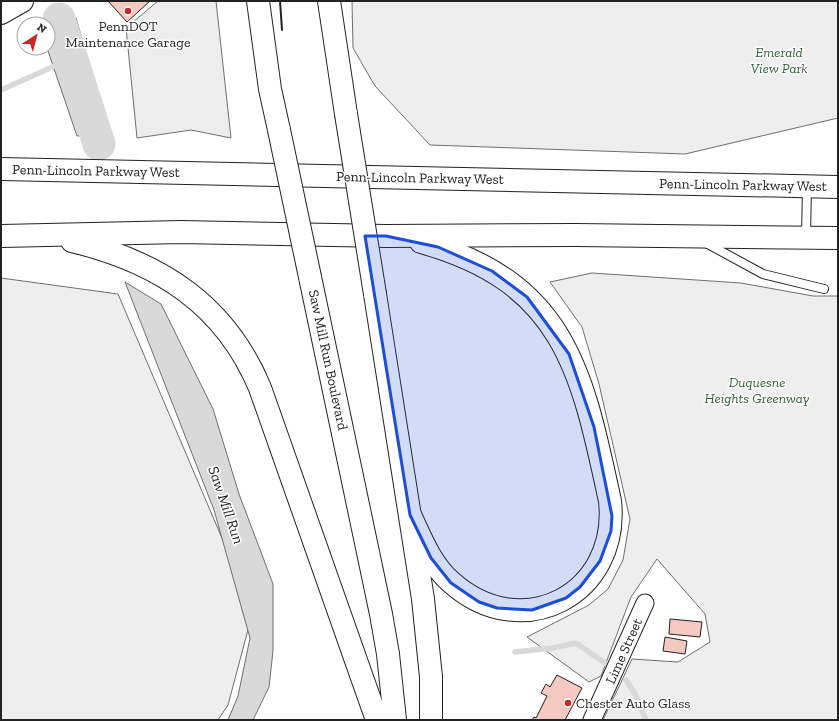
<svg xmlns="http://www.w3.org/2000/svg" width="839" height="721" font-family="'Zilla Slab',serif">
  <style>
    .green { fill: #eee; stroke: #6f6f6f }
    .parking { fill: #ededed; stroke: #6f6f6f }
    .water { fill: #d9d9d9; stroke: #6f6f6f }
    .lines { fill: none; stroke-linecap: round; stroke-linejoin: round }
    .stream { stroke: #d9d9d9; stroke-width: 5.5 }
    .river { stroke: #d9d9d9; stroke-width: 33 }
    .building { fill: #f3c9c0; stroke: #222 }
    .lane-casing { stroke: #222; stroke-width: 10 }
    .street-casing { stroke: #222; stroke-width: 19 }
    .highway-casing { stroke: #222; stroke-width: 24 }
    .lane { stroke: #fff; stroke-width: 8 }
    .street { stroke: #fff; stroke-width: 17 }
    .highway { stroke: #fff; stroke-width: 22 }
    .highway-bridge-casing { stroke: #222; stroke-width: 24; stroke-linecap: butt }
    .highway-bridge { stroke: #fff; stroke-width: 22 }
    .wall { stroke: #222; stroke-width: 2 }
    .marked { fill: #1d4ed8; fill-opacity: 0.2; stroke: #1d4ed8; stroke-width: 3; stroke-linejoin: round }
    .poi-dot { fill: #c62828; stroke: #fff; stroke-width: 1.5 }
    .labels { text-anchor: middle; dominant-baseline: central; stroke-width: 3; stroke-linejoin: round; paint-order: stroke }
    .poi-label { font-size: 14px; fill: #222; stroke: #fff }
    .park-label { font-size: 14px; font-style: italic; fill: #2f5e38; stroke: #fff }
    .street-label { font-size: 14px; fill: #222; stroke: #fff }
    .water-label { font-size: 15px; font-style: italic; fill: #222; stroke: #fff }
  </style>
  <rect width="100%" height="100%" fill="#fff"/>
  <!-- green -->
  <g class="green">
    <polygon points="352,1 838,1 838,118 685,154 430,145 375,86 353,48"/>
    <polygon points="592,273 741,283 813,296 838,296 838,720 603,720 632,659 678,662 710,642 705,614 657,559 631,597 601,676 589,682 527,637 589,605 608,589 623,560 630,519 599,384 582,327 550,282"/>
    <polygon points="1,278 118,294 253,611 228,705 218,720 1,720"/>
  </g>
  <!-- parking -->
  <polygon class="parking" points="158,1 216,1 231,138 191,130 137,138 126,28"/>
  <!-- water -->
  <g class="water">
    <polygon points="76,18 109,133 77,136 47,48 48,25 59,19"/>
    <polygon points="125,282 161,304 213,409 239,494 273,584 273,651 269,687 253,720 228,720 238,696 250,638 214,510"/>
  </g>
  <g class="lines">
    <!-- stream -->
    <g class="stream">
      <polyline points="1,90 59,64"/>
      <polyline points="515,652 553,648 576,643 609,666"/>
      <polyline points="626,680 636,696 646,720"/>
    </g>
    <!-- river -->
    <polyline class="river" points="59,19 99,144"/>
  </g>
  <!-- building -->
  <g class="building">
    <polygon points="108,1 150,1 127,22"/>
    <polygon points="670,619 702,622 700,637 669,634"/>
    <polygon points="665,637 687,641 685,654 663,651"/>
    <polygon points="557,675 582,688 565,720 532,720 534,717 536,718 547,696 541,693 546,684 550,687"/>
  </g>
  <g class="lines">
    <!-- lane casing -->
    <g class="lane-casing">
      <g id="lane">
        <polyline points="806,237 807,186"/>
        <polyline points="706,243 763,274 824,289"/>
      </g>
    </g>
    <!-- street casing -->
    <g class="street-casing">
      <polyline id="street" points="592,720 645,603"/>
    </g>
    <!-- highway casing -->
    <g class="highway-casing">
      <g id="highway">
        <polyline points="258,1 270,89 279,130"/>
        <polyline points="329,1 346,114"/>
        <polyline points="1,13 22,1"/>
        <polyline points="1,169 838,187"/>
        <polyline points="1,236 181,232 386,236 576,235 838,238"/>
        <path d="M 72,241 C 159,262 225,304 260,388 L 377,720"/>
        <polyline points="310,277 381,614 388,654 395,720"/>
        <polyline points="375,294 423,599 431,677 431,720"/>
        <path d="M 410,515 C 421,538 431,565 451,582 C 522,646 620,594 610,501 C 582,371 565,282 421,242"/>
      </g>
    </g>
    <!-- lane -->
    <use href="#lane" class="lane"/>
    <!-- street -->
    <use href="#street" class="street"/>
    <!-- highway -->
    <use href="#highway" class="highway"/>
    <!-- highway-bridge casing -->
    <g class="highway-bridge-casing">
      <g id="highway-bridge">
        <polyline points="346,114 375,294"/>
        <polyline points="279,130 310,277"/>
      </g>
    </g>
    <!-- highway-bridge -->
    <use href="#highway-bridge" class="highway-bridge"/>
    <!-- wall -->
    <polyline class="wall" points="280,1 282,30"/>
  </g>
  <!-- marked area -->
  <path class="marked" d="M 365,236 L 386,236 L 438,247 L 492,271 L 527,297 L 569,354 L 594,427 L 612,516 L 611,531 L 600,561 L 580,587 L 566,598 L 532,610 L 497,608 L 479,602 L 451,583 L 431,558 L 410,515 Z"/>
  <!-- markers -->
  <g class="poi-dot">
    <circle cx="128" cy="11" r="4"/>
    <circle cx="568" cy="703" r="4"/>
  </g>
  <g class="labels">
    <!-- poi labels -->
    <g class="poi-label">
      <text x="128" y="26">PennDOT<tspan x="128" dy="16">Maintenance Garage</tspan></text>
      <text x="576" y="703" text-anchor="start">Chester Auto Glass</text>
    </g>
    <!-- park labels -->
    <g class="park-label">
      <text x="779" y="52">Emerald<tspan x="779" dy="16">View Park</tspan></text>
      <text x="757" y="382">Duquesne<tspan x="757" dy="16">Heights Greenway</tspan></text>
    </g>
    <!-- street labels -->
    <g class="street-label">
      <text transform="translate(96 171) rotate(1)">Penn-Lincoln Parkway West</text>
      <text transform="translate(420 178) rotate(1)">Penn-Lincoln Parkway West</text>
      <text transform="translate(743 185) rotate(1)">Penn-Lincoln Parkway West</text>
      <text transform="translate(328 360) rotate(78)">Saw Mill Run Boulevard</text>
      <text transform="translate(624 651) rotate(-66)">Lime Street</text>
    </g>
    <!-- water labels -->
    <g class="water-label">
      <text transform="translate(226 505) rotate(71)">Saw Mill Run</text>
    </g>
  </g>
  <!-- border -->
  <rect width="839" height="721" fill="none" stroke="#222222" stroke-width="4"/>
  <!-- north arrow -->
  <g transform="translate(36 36) rotate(36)"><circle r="19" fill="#ffffff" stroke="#a7a7a7"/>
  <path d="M0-3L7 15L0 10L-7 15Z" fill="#c62828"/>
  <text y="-6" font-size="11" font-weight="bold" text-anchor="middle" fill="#222222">N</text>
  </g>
</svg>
